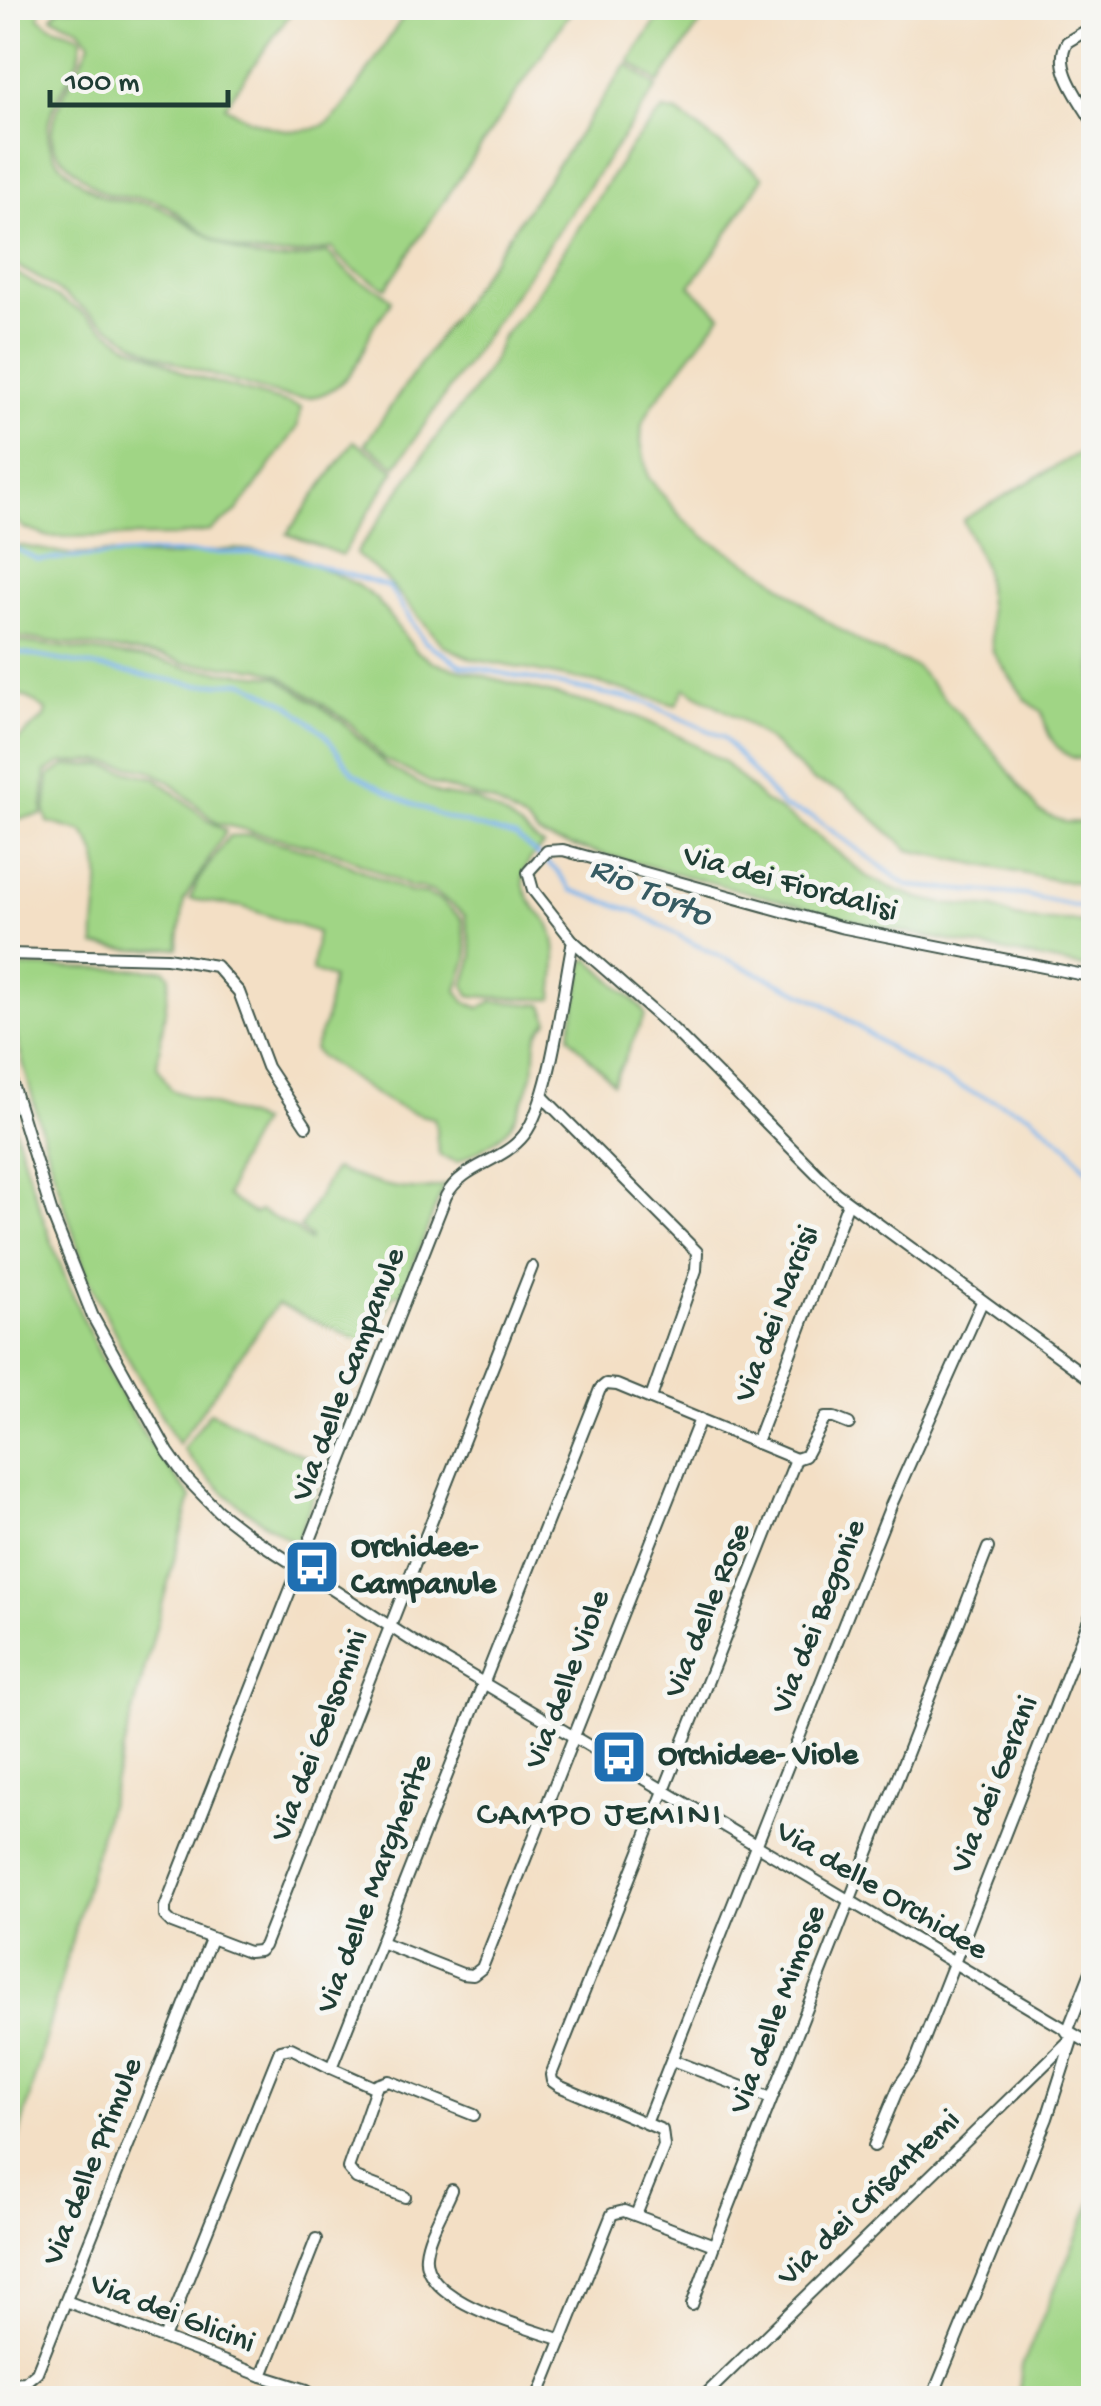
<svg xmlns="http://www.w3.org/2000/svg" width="1101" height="2406" font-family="'Gochi Hand',sans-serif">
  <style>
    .green { fill: #a0d585; stroke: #60895c; stroke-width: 2.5 }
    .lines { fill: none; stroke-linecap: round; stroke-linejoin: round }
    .stream { stroke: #7bb4eb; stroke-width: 4 }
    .minor-casing { stroke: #3f554a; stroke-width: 14 }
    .minor { stroke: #fff; stroke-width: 10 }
    .labels { text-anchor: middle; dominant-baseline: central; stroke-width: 10; stroke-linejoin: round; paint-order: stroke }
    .street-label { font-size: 32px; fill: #1f3d34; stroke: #f6f6f2 }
    .poi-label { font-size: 32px; font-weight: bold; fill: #1f3d34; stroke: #f6f6f2; text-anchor: start }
    .water-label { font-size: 35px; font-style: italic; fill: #365b62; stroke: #f6f6f2 }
    .neighbourhood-label { font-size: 35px; letter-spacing: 2.5px; fill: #1f3d34; stroke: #f6f6f2 }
  </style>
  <rect width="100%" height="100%" fill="#f6f6f2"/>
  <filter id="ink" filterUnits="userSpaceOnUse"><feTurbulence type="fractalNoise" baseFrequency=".01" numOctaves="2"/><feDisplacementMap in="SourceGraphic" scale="20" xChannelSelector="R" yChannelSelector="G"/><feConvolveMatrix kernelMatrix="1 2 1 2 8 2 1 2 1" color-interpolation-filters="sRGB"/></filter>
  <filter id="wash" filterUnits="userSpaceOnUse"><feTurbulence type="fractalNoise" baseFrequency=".0048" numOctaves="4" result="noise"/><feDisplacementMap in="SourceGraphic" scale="40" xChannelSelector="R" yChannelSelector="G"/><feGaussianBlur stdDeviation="2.25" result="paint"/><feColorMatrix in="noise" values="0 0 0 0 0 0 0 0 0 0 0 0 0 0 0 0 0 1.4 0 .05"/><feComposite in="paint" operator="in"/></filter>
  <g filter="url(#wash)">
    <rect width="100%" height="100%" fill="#f3dfc5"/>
    <!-- green -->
    <g class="green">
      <path d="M 8,8 L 43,8 L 38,16 C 52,31 66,28 82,37 C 83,78 34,106 52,151 C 59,167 88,189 104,197 C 120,204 141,199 157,206 C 193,222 219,250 259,258 C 280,263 308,257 328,252 C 338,263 349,275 362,282 C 376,289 379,287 391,300 C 387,313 376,319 371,331 C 362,357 349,385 320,395 C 295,403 269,392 245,385 C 211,375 176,365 144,348 C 97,323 57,284 8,262 Z"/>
      <path d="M 60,8 L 294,8 L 225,106 C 251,124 298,141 328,123 C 345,112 394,29 409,8 L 573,8 L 386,288 C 364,275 347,269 332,248 C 293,258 247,260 212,238 C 193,226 175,207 153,200 C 139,196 122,199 107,194 C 96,190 61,160 55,149 C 40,118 81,71 90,42 L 79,28 L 52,17 Z"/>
      <polygon points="665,8 711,8 659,83 629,61"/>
      <polygon points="627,64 657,87 396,466 365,444"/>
      <polygon points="663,110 678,113 763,177 722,242 690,286 721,315 653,404 642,424 641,442 648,477 682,518 706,538 768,575 823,619 870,648 916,667 993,751 1040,812 1064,822 1093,823 1093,884 1055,880 909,850 844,792 813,781 771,742 740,719 685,688 676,705 602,684 472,659 444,646 385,578 356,554 442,429 471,395 494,359 501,339 532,300 631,146"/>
      <polygon points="8,268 83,313 126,344 157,357 186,374 301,407 297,428 253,490 235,513 210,531 175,536 49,537 24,528 8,513"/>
      <polygon points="354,441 395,470 342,555 287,534"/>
      <path d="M 1093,445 L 1093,750 L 1078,759 C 1056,755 1045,731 1042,712 L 1026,700 L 993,652 L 984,567 L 963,520 Z"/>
      <polygon points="22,546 74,555 102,553 166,557 234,549 291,554 354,583 376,599 416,651 435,663 636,716 683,738 724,762 763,800 818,836 866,876 884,885 918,898 944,904 994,908 1015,917 1038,921 1074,921 1093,926 1093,969 879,927 554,841 539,835 526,822 493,802 433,784 384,759 349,722 279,675 260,669 184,663 164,656 8,636 8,548"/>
      <path d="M 8,640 L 159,660 L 188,668 L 277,677 L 343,722 L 387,766 L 439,794 L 475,800 L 508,818 L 543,846 C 521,865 516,882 535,908 C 539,914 546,919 550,926 C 560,949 555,975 553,999 C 546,1000 474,997 469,995 L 464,985 L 473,957 L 465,915 C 450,904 431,885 412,888 L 336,852 L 217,823 L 170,782 L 149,770 L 99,761 L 62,763 L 46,772 L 42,815 L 8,820 L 8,748 L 44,718 L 46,710 L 28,698 L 8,692 Z"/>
      <path d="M 103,765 L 156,778 L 209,821 L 226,831 L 184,900 L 178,948 L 135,950 L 95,946 C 92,903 113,868 83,832 L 48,822 L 45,812 L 49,776 L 65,766 Z"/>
      <path d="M 250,835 L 330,856 L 409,892 L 426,894 L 440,900 L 462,919 L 468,957 L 457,990 L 465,1002 L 480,1008 L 492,1001 L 543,1005 L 549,1021 C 528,1038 539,1052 533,1072 C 528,1088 520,1111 511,1124 C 498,1143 477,1150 458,1162 L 440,1156 C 435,1143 438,1132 434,1118 C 391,1111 355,1080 319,1056 L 314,1049 L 325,1022 L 332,978 L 312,971 L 317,932 L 243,907 L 190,899 L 199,879 L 229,836 Z"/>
      <polygon points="589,959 642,1008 645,1015 613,1083 569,1036 585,961"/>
      <path d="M 21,967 L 165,970 L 170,976 L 157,1066 L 171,1090 L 260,1122 L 237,1165 L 227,1196 L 254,1214 L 260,1211 L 295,1229 L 309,1241 L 310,1238 L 300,1228 L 334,1169 C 367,1181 409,1197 444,1185 L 402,1294 L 394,1294 L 371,1345 L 277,1304 L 178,1444 L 125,1353 L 88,1278 L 47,1151 L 8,1007 L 8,971 Z"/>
      <path d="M 8,1105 C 40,1219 81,1335 145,1435 C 159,1457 175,1477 191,1497 L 8,2177 Z"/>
      <path d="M 210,1412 L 325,1466 L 296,1543 C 252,1517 214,1489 183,1449 Z"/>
      <polygon points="1093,2199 1093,2398 1018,2398 1022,2366"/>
    </g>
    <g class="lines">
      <!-- stream -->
      <g class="stream">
        <polyline points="8,545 38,560 147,553 277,553 389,587 425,642 461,665 642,701 723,737 783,807 813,817 908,886 1024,895 1094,910"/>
        <polyline points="8,651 198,685 244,682 288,704 324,733 353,773 401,799 446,818 516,837 558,872 571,890 637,912 694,944 823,1003 910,1062 967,1090 1029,1114 1070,1148 1094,1179"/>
        <polyline points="1094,1227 1088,1244 1094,1253"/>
      </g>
    </g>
  </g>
  <g filter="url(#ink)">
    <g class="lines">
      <!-- minor casing -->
      <g class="minor-casing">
        <g id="minor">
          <path d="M 1094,26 L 1067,42 C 1052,67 1081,101 1094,124"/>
          <polyline points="8,954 167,958 216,966 239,992 267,1067 306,1126"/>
          <polyline points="1094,977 840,927 563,850 547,851 528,872 533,890 573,941 673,1029 836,1193 1094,1382"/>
          <polyline points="8,1071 52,1214 93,1317 168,1452 187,1479 218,1511 253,1538 411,1640 1087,2042"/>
          <polyline points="543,1097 697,1252 696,1270 651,1398"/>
          <path d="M 532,1267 L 264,1946 L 259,1951 L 248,1952 L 172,1923 L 165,1916 L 165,1907 L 446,1196 C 463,1164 502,1163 524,1135 C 551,1101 563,988 573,941"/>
          <polyline points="756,1443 848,1203"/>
          <polyline points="381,1942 462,1974 473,1975 482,1968 700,1419"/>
          <polyline points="1067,2032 1094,1964"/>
          <polyline points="672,2060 771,2098"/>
          <polyline points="331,2068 376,2088"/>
          <polyline points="647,2121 892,1503 982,1302"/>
          <polyline points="874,2146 899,2086 914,2065 1094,1607"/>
          <path d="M 452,2190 C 444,2210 428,2234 426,2255 C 421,2302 527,2327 562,2340"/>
          <polyline points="405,2197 356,2178 348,2168 377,2085 389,2081 474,2115"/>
          <polyline points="636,2215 664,2146 662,2130 559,2086 552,2081 551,2075 796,1459 805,1456 825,1418 834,1418 849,1424"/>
          <polyline points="66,2301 262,2376 307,2390 310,2398"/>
          <polyline points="692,2305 714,2245"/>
          <polyline points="164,2338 280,2050 291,2048 331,2068 600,1389 606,1384 617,1385 796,1459"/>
          <polyline points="262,2376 316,2239"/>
          <polyline points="8,2383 25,2382 37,2372 211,1939"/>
          <polyline points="538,2398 612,2214 624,2211 714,2245 988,1548"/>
          <polyline points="702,2398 1074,2036"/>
          <polyline points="932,2398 1047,2118 1073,2037"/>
        </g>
      </g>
      <!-- minor -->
      <use href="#minor" class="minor"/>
    </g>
  </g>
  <!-- icons -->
  <defs>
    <g id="bus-square" transform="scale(2.875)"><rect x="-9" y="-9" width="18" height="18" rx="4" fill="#1f6fb2" stroke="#f6f6f2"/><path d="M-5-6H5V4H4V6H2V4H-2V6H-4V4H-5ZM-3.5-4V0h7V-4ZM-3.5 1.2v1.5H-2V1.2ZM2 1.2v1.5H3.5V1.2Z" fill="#fff"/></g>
  </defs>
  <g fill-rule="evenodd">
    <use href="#bus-square" x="312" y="1567"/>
    <use href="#bus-square" x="619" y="1757"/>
  </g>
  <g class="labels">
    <!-- street labels -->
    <g class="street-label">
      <text transform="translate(790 885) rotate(15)">Via dei Fiordalisi</text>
      <text transform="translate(778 1314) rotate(-69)">Via dei Narcisi</text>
      <text transform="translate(350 1375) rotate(-69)">Via delle Campanule</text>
      <text transform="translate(709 1611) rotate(-68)">Via delle Rose</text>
      <text transform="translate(820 1617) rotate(-68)">Via dei Begonie</text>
      <text transform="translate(569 1680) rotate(-69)">Via delle Viole</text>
      <text transform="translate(321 1736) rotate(-69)">Via dei Gelsomini</text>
      <text transform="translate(996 1785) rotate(-68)">Via dei Gerani</text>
      <text transform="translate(376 1884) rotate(-69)">Via delle Margherite</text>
      <text transform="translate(881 1892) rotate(31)">Via delle Orchidee</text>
      <text transform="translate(779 2010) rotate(-69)">Via delle Mimose</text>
      <text transform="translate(94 2162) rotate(-68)">Via delle Primule</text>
      <text transform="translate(870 2199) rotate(-44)">Via dei Crisantemi</text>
      <text transform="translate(172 2315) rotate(21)">Via dei Glicini</text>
    </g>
    <!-- poi labels -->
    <g class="poi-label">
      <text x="351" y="1549">Orchidee-<tspan x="351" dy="37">Campanule</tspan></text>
      <text x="658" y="1757">Orchidee- Viole</text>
    </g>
    <!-- water labels -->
    <g class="water-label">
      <text transform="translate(650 894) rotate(24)">Rio Torto</text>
    </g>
    <!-- neighbourhood labels -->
    <g class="neighbourhood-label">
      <text x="600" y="1816">CAMPO JEMINI</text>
    </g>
  </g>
  <!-- margin -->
  <rect width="1101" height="2406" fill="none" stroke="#f6f6f2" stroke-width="40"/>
  <!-- scale -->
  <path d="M50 90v15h178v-15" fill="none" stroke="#1f3d34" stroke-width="5"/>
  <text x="65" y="90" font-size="30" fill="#1f3d34" stroke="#f6f6f2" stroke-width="8" paint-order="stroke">100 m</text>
</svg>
